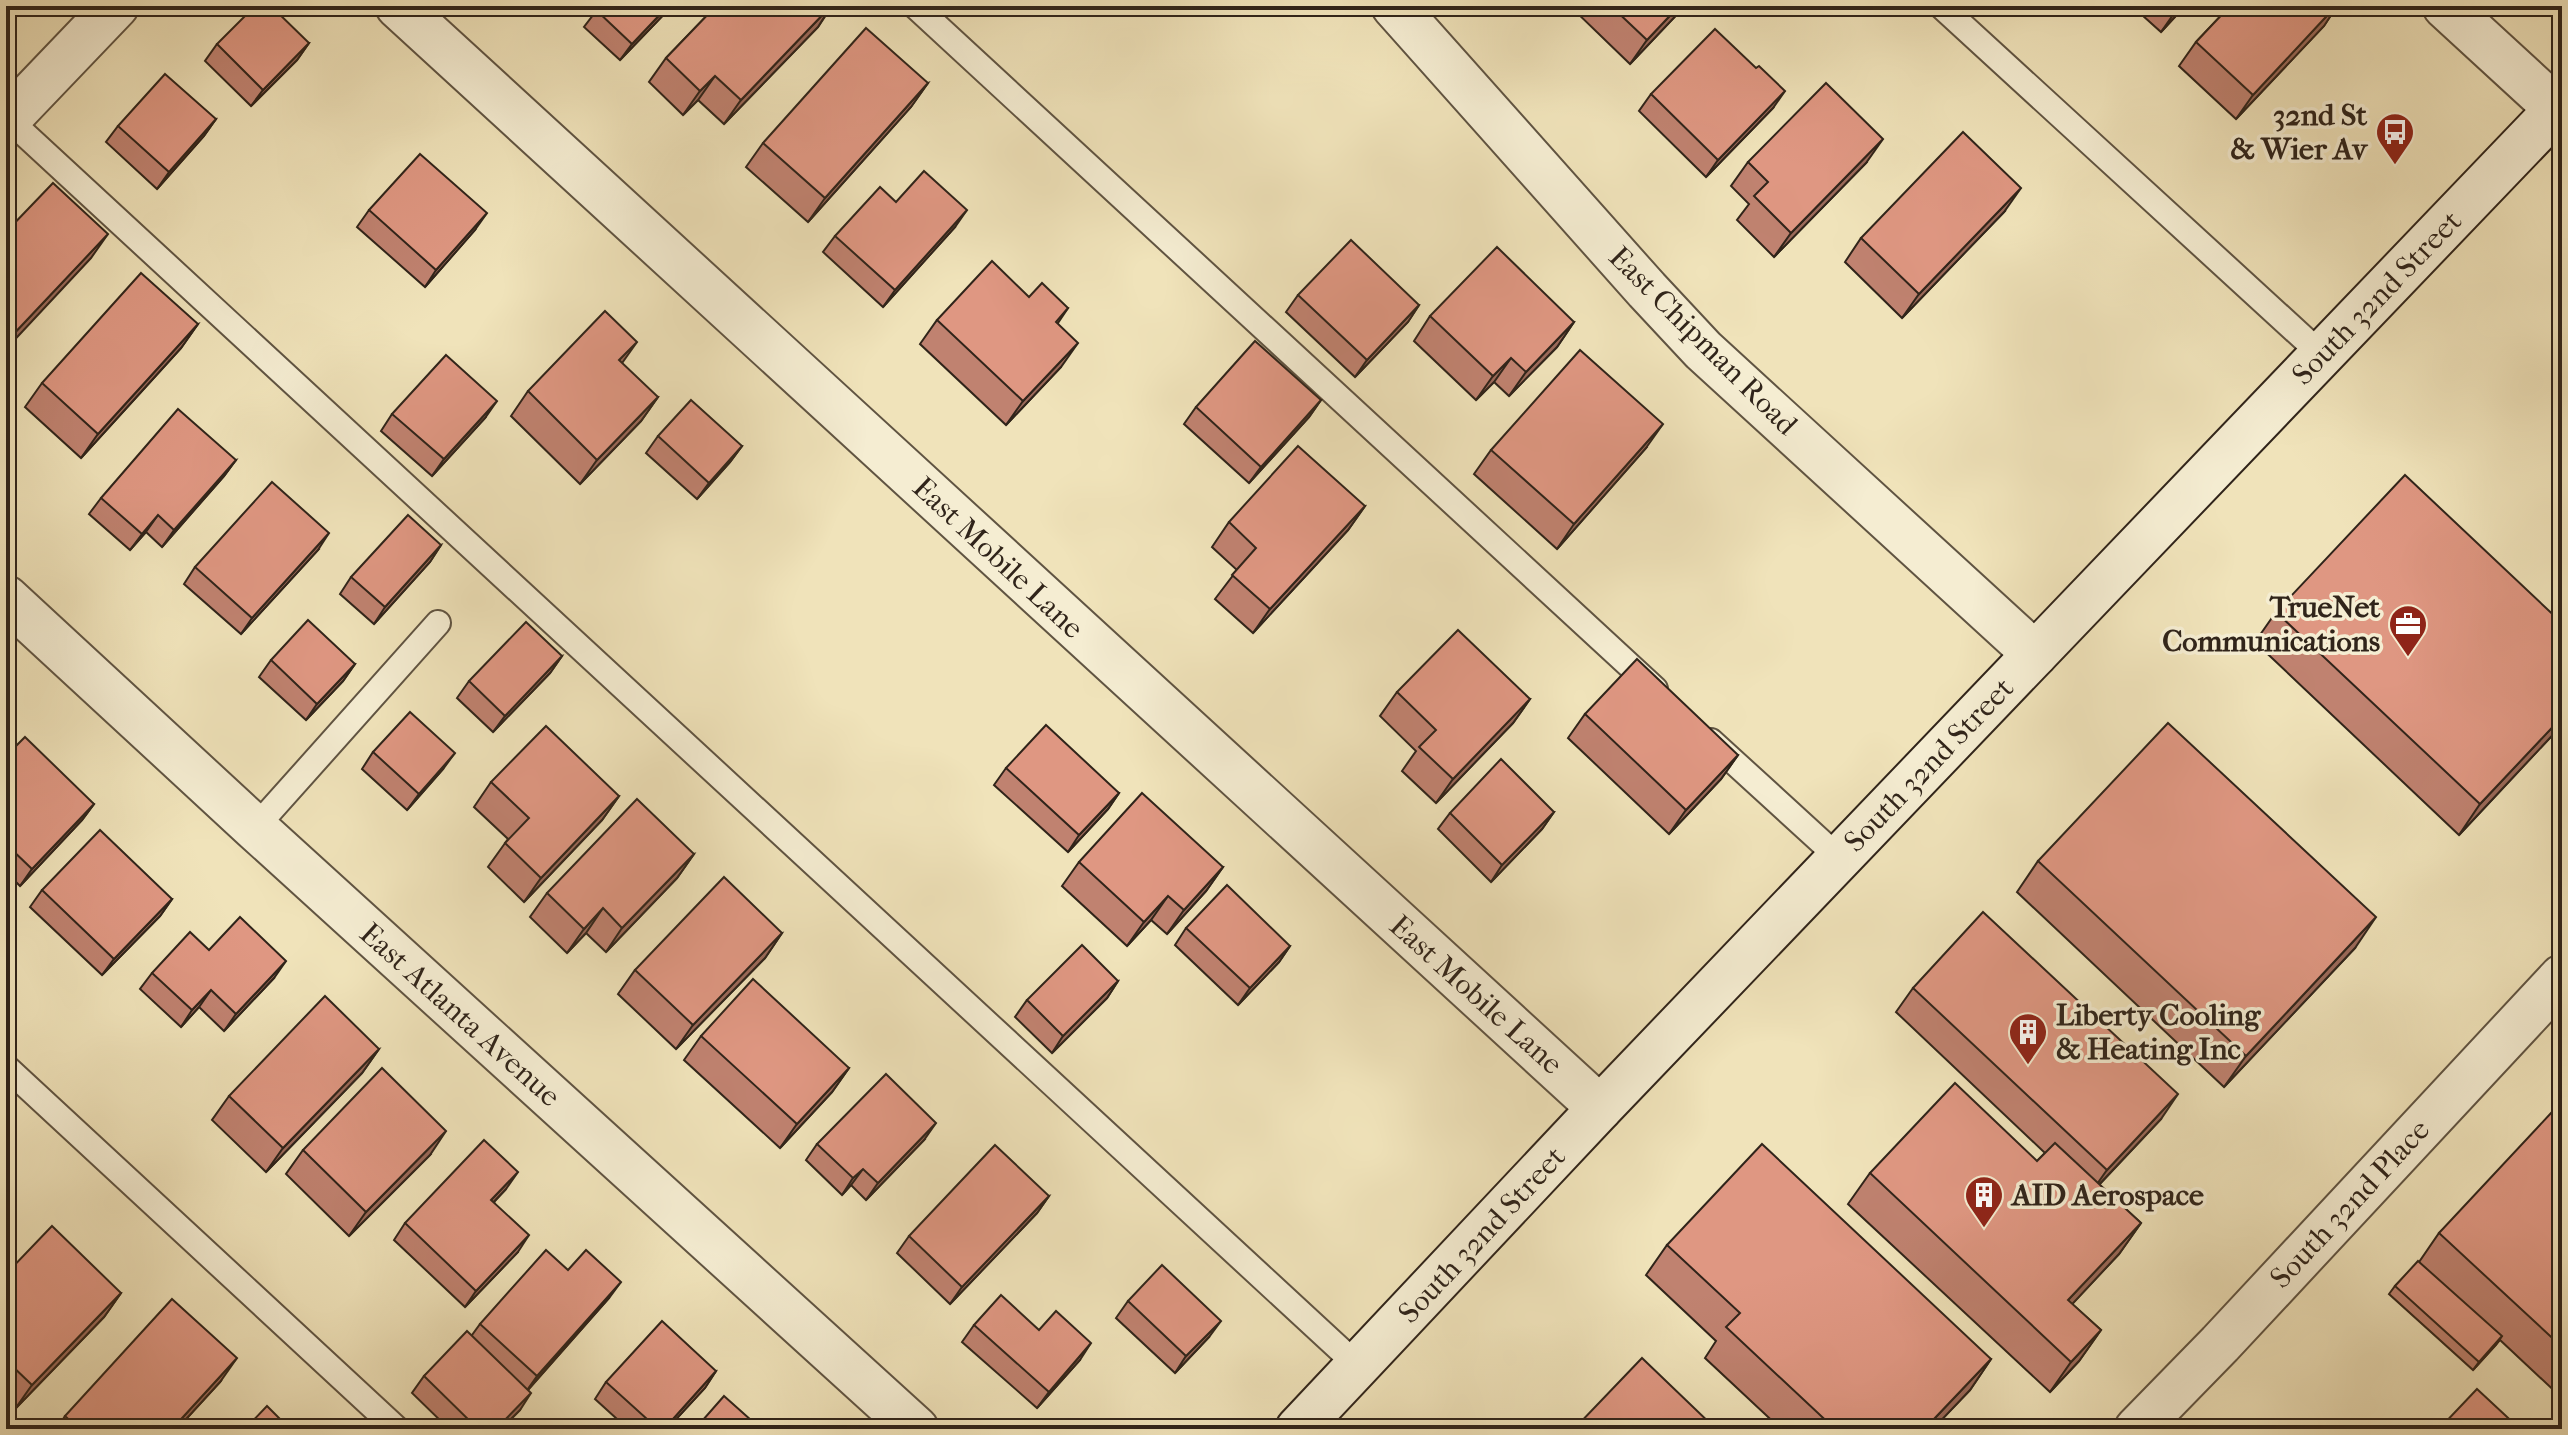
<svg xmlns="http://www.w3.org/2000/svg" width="2568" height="1435" font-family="'IM FELL French Canon',serif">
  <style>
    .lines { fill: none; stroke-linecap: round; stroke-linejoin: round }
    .service-casing { stroke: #605442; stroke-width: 28 }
    .minor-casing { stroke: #605442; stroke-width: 48 }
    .secondary-casing { stroke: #30241a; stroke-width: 48 }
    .service { stroke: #f5edd2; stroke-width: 24 }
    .minor { stroke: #f5edd2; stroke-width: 44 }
    .secondary { stroke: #f5edd2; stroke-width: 44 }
    .wall { fill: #c08270; stroke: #30241a; stroke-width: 2 }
    .shaded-wall { fill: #9c6a5b; stroke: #30241a; stroke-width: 2 }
    .building { fill: #df9782; stroke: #30241a; stroke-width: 2 }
    .labels { text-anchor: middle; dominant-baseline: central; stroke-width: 7; stroke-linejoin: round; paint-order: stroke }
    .poi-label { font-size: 30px; font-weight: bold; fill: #30241a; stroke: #f5edd2; text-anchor: end }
    .street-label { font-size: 30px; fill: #30241a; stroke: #f5edd2 }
  </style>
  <rect width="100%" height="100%" fill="#f0e3ba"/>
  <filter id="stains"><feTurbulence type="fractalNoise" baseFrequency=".0025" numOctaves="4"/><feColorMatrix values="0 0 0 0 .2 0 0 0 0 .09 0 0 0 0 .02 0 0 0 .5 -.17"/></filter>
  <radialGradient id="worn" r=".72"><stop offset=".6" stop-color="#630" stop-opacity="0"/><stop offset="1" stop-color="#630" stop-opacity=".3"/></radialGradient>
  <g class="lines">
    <!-- service casing -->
    <g class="service-casing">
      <g id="service">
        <polyline points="915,6 1655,689"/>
        <polyline points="1941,6 2323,356"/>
        <polyline points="6,117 1358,1366"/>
        <polyline points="1711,741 1839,858"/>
        <polyline points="255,828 438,623"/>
        <polyline points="6,1067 397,1429"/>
      </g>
    </g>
    <!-- minor casing -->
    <g class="minor-casing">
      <g id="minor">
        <polyline points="398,6 1600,1108"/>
        <polyline points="1394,6 1647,290 1703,350 2035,654"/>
        <polyline points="2445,6 2557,109"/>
        <polyline points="6,121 116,6"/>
        <polyline points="6,598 255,828 916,1429"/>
        <polyline points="2137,1429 2220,1344 2562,977"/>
      </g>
    </g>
    <!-- secondary casing -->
    <g class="secondary-casing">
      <polyline id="secondary" points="1298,1429 1600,1108 2562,104"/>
    </g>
    <!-- service -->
    <use href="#service" class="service"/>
    <!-- minor -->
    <use href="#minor" class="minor"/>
    <!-- secondary -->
    <use href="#secondary" class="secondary"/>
  </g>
  <!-- wall -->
  <g class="wall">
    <polygon points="600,6 672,6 620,60 584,27"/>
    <polygon points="716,6 832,6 818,27 724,124 698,100 683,115 649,82 666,58"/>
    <polygon points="1577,6 1685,6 1630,64 1574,10"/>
    <polygon points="2132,6 2185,6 2161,32"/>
    <polygon points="2230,6 2337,6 2324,26 2236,119 2179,66 2196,42"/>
    <polygon points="309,43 297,60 251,106 205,61 217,44"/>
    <polygon points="928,83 911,107 808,222 746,167 763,143"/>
    <polygon points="1651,94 1773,108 1706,177 1639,111"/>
    <polygon points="216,119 204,136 157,189 106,142 118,126"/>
    <polygon points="1748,162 1866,163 1774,257 1737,220 1749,204 1731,186"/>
    <polygon points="896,202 955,227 883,307 823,252 835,236"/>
    <polygon points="369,210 475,230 425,287 357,227"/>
    <polygon points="2004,212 1902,318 1845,262 1861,238"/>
    <polygon points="1298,295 1419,305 1408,322 1355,377 1286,312"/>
    <polygon points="1029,297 1068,308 1058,323 1061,367 1006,425 920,344 937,320"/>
    <polygon points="1430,316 1574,322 1557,347 1509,396 1494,382 1476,400 1414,341"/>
    <polygon points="198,324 181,348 81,458 25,407 42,383"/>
    <polygon points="528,391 658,397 641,421 580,484 511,416"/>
    <polygon points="1321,400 1309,417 1249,483 1184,424 1196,407"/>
    <polygon points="392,414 485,418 432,476 381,431"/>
    <polygon points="658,436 742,446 730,462 697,499 646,453"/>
    <polygon points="1646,448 1557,549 1474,474 1491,450"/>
    <polygon points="236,460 224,476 162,547 146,532 130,550 89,514 101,498"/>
    <polygon points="1365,506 1348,530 1253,633 1215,599 1237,570 1212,547 1229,522"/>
    <polygon points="441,545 430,562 374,624 340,594 351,577"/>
    <polygon points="318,550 241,634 184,584 195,567"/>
    <polygon points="2276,612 2562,725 2459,835 2255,642"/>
    <polygon points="562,656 550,673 493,732 457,698 469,681"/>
    <polygon points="271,660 355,664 343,681 306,720 259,677"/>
    <polygon points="1397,692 1530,699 1513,723 1436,803 1402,771 1416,751 1380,716"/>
    <polygon points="1585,714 1738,755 1721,779 1669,834 1568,738"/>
    <polygon points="373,752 443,769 407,810 362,769"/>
    <polygon points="6,756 94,804 82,820 20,886 6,872"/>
    <polygon points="1006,768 1119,793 1108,809 1068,852 994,785"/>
    <polygon points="491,782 619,796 602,820 524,902 488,867 508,839 474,807"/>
    <polygon points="1554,812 1542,829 1491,882 1438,829 1450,813"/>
    <polygon points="694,854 677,878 606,952 586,933 567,953 530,917 547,893"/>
    <polygon points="2038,861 2355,948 2224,1087 2017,892"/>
    <polygon points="1079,862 1223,867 1206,891 1167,934 1151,920 1127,946 1062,886"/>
    <polygon points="42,890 172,899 160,916 102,975 30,907"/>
    <polygon points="1186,928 1290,946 1279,962 1238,1005 1175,945"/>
    <polygon points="782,933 765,958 676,1049 618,994 635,970"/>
    <polygon points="209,950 274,978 224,1031 199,1007 181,1027 140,989 152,973"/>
    <polygon points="1118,981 1107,998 1052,1053 1015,1017 1027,1000"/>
    <polygon points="1913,988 2161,1119 2099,1185 2141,1223 2119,1254 2072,1304 2101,1330 2079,1361 2050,1392 1848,1204 1870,1173 2037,1161 2045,1153 1896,1012"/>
    <polygon points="701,1036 849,1068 832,1092 780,1148 684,1060"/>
    <polygon points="379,1049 362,1073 266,1172 212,1120 229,1096"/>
    <polygon points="2562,1121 2562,1398 2500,1340 2473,1370 2389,1294 2395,1286 2419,1262 2439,1233"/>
    <polygon points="924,1140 866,1200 851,1185 842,1195 806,1160 817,1144"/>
    <polygon points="303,1150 430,1155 349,1236 286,1174"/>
    <polygon points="506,1189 494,1202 518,1252 465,1307 394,1240 405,1223"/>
    <polygon points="1049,1196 1037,1213 950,1304 897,1253 909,1236"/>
    <polygon points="1667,1245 1991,1359 1970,1390 1937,1424 1943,1429 1781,1429 1705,1358 1716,1341 1646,1275"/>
    <polygon points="568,1270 609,1298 528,1390 520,1410 501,1429 449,1429 412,1393 424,1376 472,1335 480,1324"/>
    <polygon points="6,1274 121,1293 104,1317 15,1409 6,1401"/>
    <polygon points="1128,1301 1209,1337 1175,1373 1116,1318"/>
    <polygon points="974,1325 1039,1330 1080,1360 1037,1408 962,1342"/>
    <polygon points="716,1371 705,1388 667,1429 628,1429 595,1399 606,1382"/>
    <polygon points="220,1382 177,1429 57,1429 65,1416"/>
  </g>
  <!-- shaded-wall -->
  <g class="shaded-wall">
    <polygon points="668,6 672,6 620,60 632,44"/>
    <polygon points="831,6 818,27 724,124 741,100"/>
    <polygon points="1679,6 1685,6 1630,64 1647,40"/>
    <polygon points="2182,6 2185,6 2161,32 2173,15"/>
    <polygon points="2336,6 2337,6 2324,26 2236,119 2253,95"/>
    <polygon points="309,43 297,60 251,106 263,90"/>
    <polygon points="715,76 698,100 683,115 700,91"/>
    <polygon points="928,83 911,107 808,222 825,198"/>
    <polygon points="1785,91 1773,108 1706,177 1718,160"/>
    <polygon points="216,119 204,136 157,189 169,172"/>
    <polygon points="1883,139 1866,163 1774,257 1791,233"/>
    <polygon points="2021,188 2004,212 1902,318 1919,294"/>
    <polygon points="967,210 955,227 883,307 895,290"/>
    <polygon points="487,213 475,230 425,287 436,270"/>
    <polygon points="108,234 91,258 6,349 7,341"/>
    <polygon points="1419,305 1408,322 1355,377 1367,360"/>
    <polygon points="1574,322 1557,347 1509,396 1526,372"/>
    <polygon points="198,324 181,348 81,458 98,434"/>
    <polygon points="637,342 620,366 619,360"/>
    <polygon points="1078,343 1061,367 1006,425 1023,401"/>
    <polygon points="1511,358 1494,382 1476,400 1493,376"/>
    <polygon points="2562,373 2562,381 2557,381"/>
    <polygon points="658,397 641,421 580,484 597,460"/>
    <polygon points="1321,400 1309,417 1249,483 1261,467"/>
    <polygon points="497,401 485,418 432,476 444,459"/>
    <polygon points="1663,424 1646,448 1557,549 1574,524"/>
    <polygon points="742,446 730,462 697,499 709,483"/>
    <polygon points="236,460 224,476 162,547 174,530"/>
    <polygon points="1365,506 1348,530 1253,633 1270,609"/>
    <polygon points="158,515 146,532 130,550 142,534"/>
    <polygon points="329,533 318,550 241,634 252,618"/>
    <polygon points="441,545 430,562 374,624 385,607"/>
    <polygon points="562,656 550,673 493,732 505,716"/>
    <polygon points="355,664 343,681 306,720 317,704"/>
    <polygon points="1530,699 1513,723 1436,803 1453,779"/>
    <polygon points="2562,717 2562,725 2459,835 2480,804"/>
    <polygon points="455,753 443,769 407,810 419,794"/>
    <polygon points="1738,755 1721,779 1669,834 1686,810"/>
    <polygon points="1119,793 1108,809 1068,852 1079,835"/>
    <polygon points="619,796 602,820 524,902 541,878"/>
    <polygon points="94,804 82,820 20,886 32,869"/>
    <polygon points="1554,812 1542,829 1491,882 1502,865"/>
    <polygon points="694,854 677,878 606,952 622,928"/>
    <polygon points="1223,867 1206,891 1167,934 1184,910"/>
    <polygon points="1168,896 1151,920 1127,946 1144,922"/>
    <polygon points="172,899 160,916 102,975 114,959"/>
    <polygon points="603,908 586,933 567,953 584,929"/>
    <polygon points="2376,917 2355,948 2224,1087 2246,1056"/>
    <polygon points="782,933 765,958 676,1049 693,1025"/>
    <polygon points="1290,946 1279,962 1238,1005 1250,988"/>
    <polygon points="286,961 274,978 224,1031 236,1014"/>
    <polygon points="1118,981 1107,998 1052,1053 1063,1036"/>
    <polygon points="211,990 199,1007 181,1027 192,1010"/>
    <polygon points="379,1049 362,1073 266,1172 283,1148"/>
    <polygon points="849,1068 832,1092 780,1148 797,1124"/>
    <polygon points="2178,1094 2161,1119 2090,1194 2107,1170"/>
    <polygon points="936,1123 924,1140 866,1200 878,1183"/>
    <polygon points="446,1131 430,1155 349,1236 366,1212"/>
    <polygon points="863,1169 851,1185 842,1195 853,1178"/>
    <polygon points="518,1172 506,1189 480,1216 491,1200"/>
    <polygon points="1049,1196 1037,1213 950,1304 962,1287"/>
    <polygon points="2141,1223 2119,1254 2047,1331 2068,1300"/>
    <polygon points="529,1235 518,1252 465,1307 476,1291"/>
    <polygon points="621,1282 609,1298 525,1393 537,1376"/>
    <polygon points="121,1293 104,1317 15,1409 32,1385"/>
    <polygon points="1221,1321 1209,1337 1175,1373 1186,1356"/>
    <polygon points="2101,1330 2079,1361 2050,1392 2071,1362"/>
    <polygon points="2502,1336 2496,1345 2473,1370 2479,1362"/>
    <polygon points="1091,1343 1080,1360 1037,1408 1049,1392"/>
    <polygon points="237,1358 220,1382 177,1429 172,1429"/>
    <polygon points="1991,1359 1970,1390 1933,1429 1933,1420"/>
    <polygon points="716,1371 705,1388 667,1429 664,1429"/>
    <polygon points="531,1393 520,1410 501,1429 496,1429"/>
  </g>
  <!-- building -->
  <g class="building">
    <polygon points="255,6 271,6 309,43 263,90 217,44"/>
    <polygon points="600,6 668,6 632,44 596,10"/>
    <polygon points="716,6 831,6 741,100 715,76 700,91 666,58"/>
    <polygon points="1611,6 1679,6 1647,40"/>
    <polygon points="2163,6 2182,6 2173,15"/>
    <polygon points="2230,6 2336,6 2253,95 2196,42"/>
    <polygon points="866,28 928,83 825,198 763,143"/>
    <polygon points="1715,29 1756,68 1759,66 1785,91 1718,160 1651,94"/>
    <polygon points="165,74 216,119 169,172 118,126"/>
    <polygon points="1826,83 1883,139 1791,233 1754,196 1768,182 1748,162"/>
    <polygon points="1963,132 2021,188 1919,294 1861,238"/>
    <polygon points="420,154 487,213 436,270 369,210"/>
    <polygon points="924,171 967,210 895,290 835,236 880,187 896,202"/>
    <polygon points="53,183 108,234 7,341 6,340 6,232"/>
    <polygon points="1351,240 1419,305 1367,360 1298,295"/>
    <polygon points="1497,247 1574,322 1526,372 1511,358 1493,376 1430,316"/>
    <polygon points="992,261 1029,297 1042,283 1068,308 1056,322 1078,343 1023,401 937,320"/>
    <polygon points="141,273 198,324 98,434 42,383"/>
    <polygon points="605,311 637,342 619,360 658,397 597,460 528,391"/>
    <polygon points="1255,341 1321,400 1261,467 1196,407"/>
    <polygon points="1580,350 1663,424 1574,524 1491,450"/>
    <polygon points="446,355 497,401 444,459 392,414"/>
    <polygon points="691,400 742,446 709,483 658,436"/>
    <polygon points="178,409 236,460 174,530 158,515 142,534 101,498"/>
    <polygon points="1298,446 1365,506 1270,609 1232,575 1256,548 1229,522"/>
    <polygon points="2405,475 2562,623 2562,717 2480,804 2276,612"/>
    <polygon points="272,482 329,533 252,618 195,567"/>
    <polygon points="408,515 441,545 385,607 351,577"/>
    <polygon points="308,620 355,664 317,704 271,660"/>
    <polygon points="526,622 562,656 505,716 469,681"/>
    <polygon points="1458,630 1530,699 1453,779 1419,747 1436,730 1397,692"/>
    <polygon points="1637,659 1738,755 1686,810 1585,714"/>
    <polygon points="410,712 455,753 419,794 373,752"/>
    <polygon points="2168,723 2376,917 2246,1056 2038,861"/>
    <polygon points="1046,725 1119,793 1079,835 1006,768"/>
    <polygon points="546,726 619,796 541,878 505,843 529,818 491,782"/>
    <polygon points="25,737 94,804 32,869 6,844 6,756"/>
    <polygon points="1501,759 1554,812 1502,865 1450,813"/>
    <polygon points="1142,793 1223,867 1184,910 1168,896 1144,922 1079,862"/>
    <polygon points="637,799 694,854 622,928 603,908 584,929 547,893"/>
    <polygon points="100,830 172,899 114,959 42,890"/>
    <polygon points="724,877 782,933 693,1025 635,970"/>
    <polygon points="1227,885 1290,946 1250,988 1186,928"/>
    <polygon points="1983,912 2178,1094 2107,1170 1913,988"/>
    <polygon points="240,917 286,961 236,1014 211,990 192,1010 152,973 190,932 209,950"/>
    <polygon points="1082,945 1118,981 1063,1036 1027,1000"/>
    <polygon points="753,979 849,1068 797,1124 701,1036"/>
    <polygon points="325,996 379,1049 283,1148 229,1096"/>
    <polygon points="382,1068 446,1131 366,1212 303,1150"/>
    <polygon points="886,1074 936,1123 878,1183 863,1169 853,1178 817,1144"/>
    <polygon points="1955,1083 2037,1161 2055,1143 2141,1223 2068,1300 2101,1330 2071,1362 1870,1173"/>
    <polygon points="2552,1112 2562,1121 2562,1347 2439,1233"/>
    <polygon points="484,1140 518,1172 491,1200 529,1235 476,1291 405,1223"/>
    <polygon points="1762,1144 1991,1359 1933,1420 1943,1429 1835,1429 1726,1327 1740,1313 1667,1245"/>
    <polygon points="995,1145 1049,1196 962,1287 909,1236"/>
    <polygon points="52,1226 121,1293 32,1385 6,1360 6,1274"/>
    <polygon points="546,1250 568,1270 586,1250 621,1282 537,1376 480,1324"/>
    <polygon points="2418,1261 2502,1336 2479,1362 2395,1286"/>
    <polygon points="1162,1265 1221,1321 1186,1356 1128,1301"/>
    <polygon points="1001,1295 1039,1330 1056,1311 1091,1343 1049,1392 974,1325"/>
    <polygon points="172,1299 237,1358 172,1429 132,1429 126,1423 121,1429 79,1429 65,1416"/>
    <polygon points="662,1321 716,1371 664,1429 658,1429 606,1382"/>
    <polygon points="467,1331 531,1393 496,1429 478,1429 424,1376"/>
    <polygon points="1642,1358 1716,1429 1574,1429"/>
    <polygon points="2477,1389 2520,1429 2439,1429"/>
    <polygon points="724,1396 761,1429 695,1429"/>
    <polygon points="267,1406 290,1429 245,1429"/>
  </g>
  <!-- icons -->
  <defs>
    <g id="bus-pin" transform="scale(2)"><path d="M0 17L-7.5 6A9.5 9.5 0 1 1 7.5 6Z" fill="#8f2418" stroke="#f5edd2"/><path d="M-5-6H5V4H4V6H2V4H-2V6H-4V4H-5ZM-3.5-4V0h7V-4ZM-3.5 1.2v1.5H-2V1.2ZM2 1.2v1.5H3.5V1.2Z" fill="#fff"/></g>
    <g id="office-pin" transform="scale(2)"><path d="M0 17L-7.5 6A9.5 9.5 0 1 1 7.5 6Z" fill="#8f2418" stroke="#f5edd2"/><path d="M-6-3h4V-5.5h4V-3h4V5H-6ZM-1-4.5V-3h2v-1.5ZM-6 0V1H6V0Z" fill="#fff"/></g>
    <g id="building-pin" transform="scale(2)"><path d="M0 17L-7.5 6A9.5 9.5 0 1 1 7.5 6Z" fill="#8f2418" stroke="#f5edd2"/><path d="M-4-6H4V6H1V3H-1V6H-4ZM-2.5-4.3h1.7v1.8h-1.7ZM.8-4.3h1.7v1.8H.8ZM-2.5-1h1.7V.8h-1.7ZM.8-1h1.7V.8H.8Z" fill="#fff"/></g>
  </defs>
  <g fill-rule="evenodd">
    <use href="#bus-pin" x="2395" y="132"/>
    <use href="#office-pin" x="2408" y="624"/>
    <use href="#building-pin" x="2028" y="1032"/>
    <use href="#building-pin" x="1984" y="1195"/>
  </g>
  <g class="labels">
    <!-- poi labels -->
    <g class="poi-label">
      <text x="2367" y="115">32nd St<tspan x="2367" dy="34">&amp; Wier Av</tspan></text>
      <text x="2380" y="607">TrueNet<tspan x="2380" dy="34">Communications</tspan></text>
      <text x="2056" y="1015" text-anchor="start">Liberty Cooling<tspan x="2056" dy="34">&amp; Heating Inc</tspan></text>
      <text x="2012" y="1195" text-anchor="start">AID Aerospace</text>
    </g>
    <!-- street labels -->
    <g class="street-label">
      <text transform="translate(2377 298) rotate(-46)">South 32nd Street</text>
      <text transform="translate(1703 341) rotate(45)">East Chipman Road</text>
      <text transform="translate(998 558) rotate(43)">East Mobile Lane</text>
      <text transform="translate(1929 765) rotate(-46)">South 32nd Street</text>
      <text transform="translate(1476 995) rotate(42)">East Mobile Lane</text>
      <text transform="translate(460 1015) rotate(42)">East Atlanta Avenue</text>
      <text transform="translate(2350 1204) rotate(-47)">South 32nd Place</text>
      <text transform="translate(1482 1235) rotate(-47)">South 32nd Street</text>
    </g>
  </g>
  <!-- margin -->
  <rect width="2568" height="1435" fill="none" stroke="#f0e3ba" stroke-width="32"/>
  <rect x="8" y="8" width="2552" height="1419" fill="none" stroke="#30241a" stroke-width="4"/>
  <rect x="16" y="16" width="2536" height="1403" fill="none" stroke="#30241a" stroke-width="2"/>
  <rect width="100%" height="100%" filter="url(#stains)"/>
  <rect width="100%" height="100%" fill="url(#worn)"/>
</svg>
